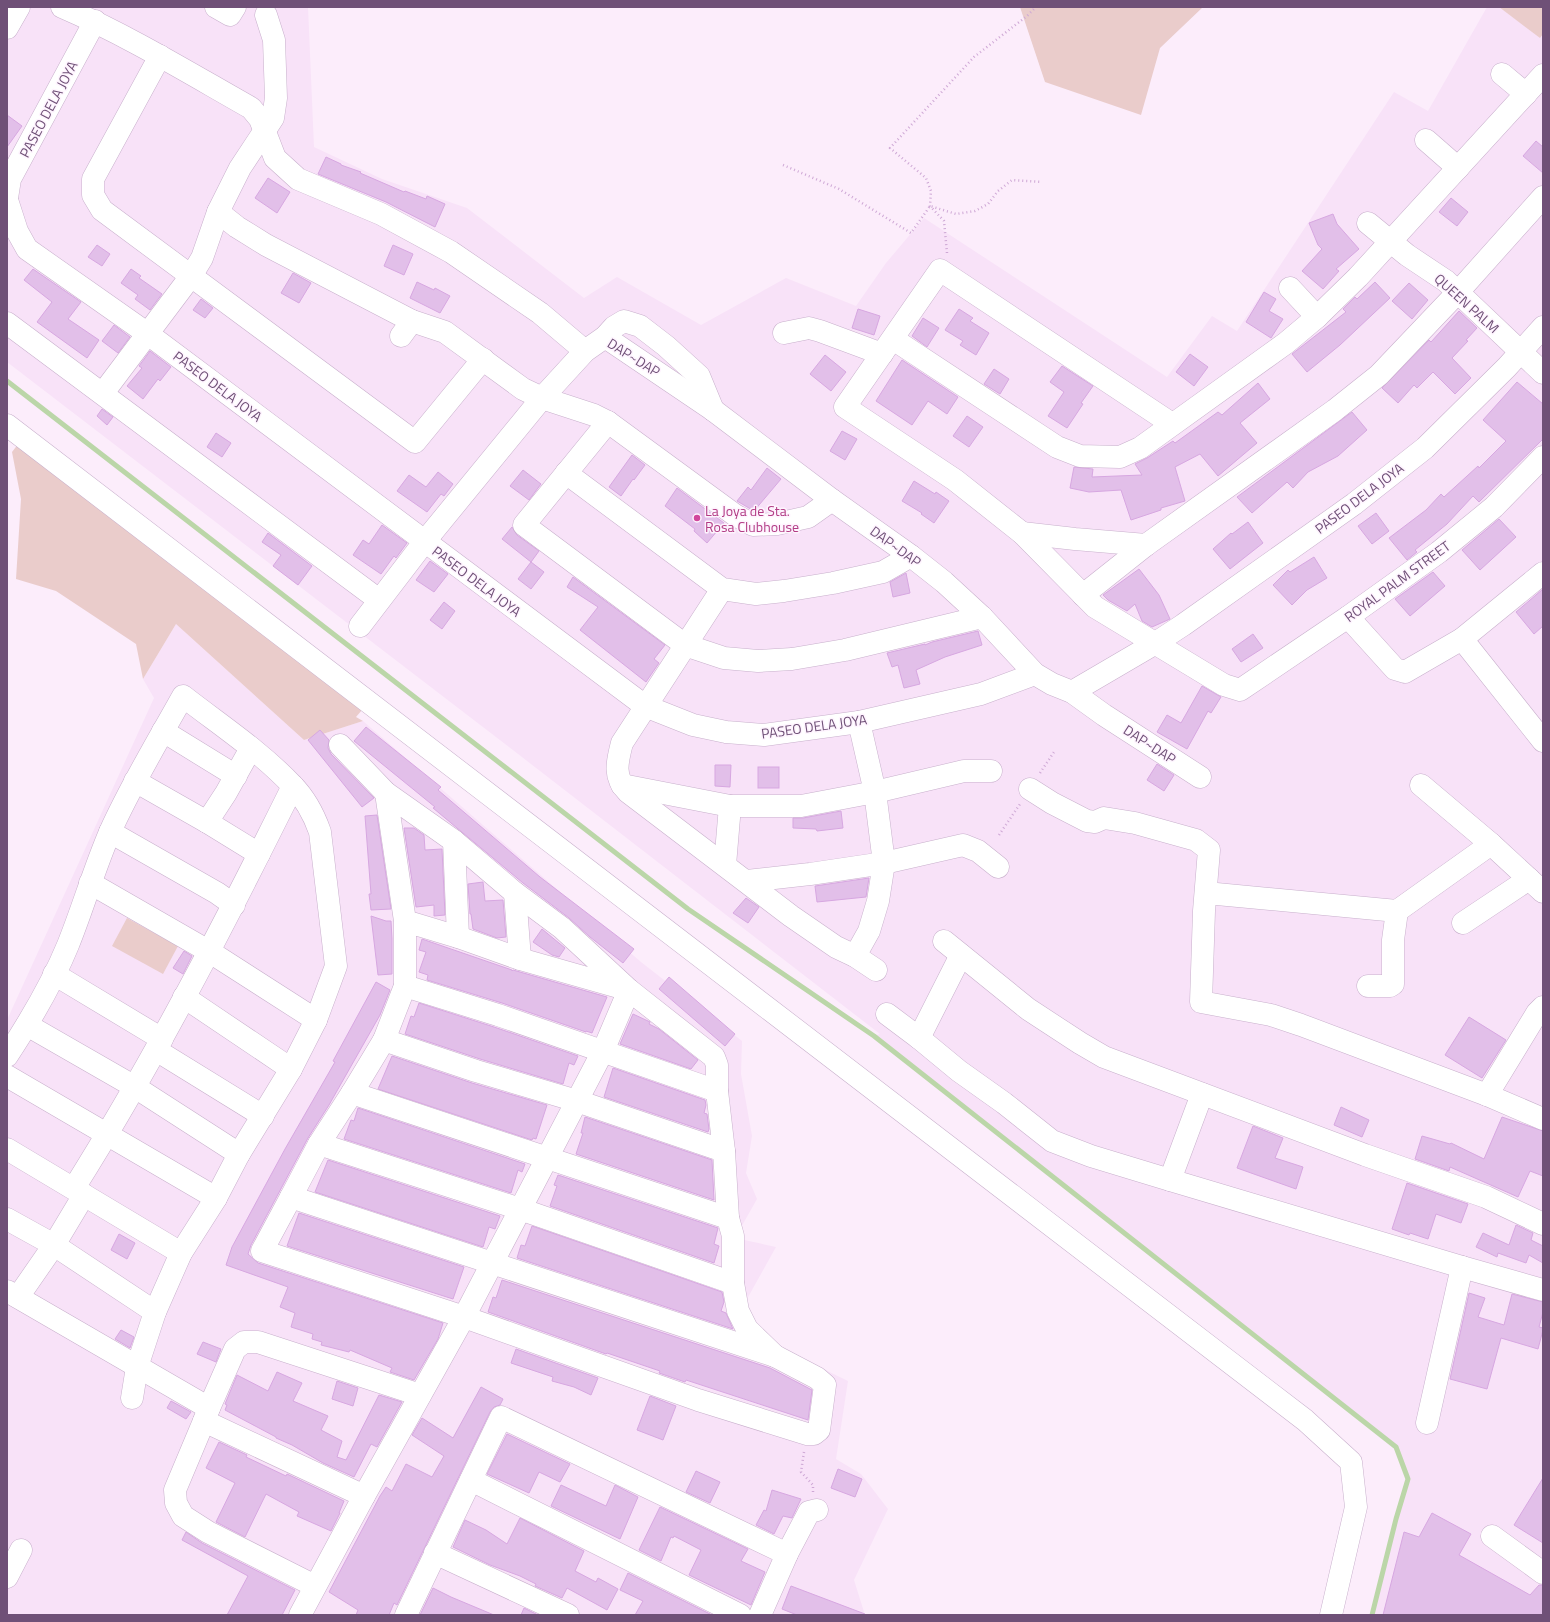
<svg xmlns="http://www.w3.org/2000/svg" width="1550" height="1622" font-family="'Titillium Web',sans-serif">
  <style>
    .residential { fill: #f8e2f8 }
    .green { fill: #eacccb }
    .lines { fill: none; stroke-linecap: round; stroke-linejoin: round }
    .stream { stroke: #bbd6a8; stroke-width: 5 }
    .building { fill: #e2bfe9; stroke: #d7a7e1 }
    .minor-casing { stroke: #c8b0cc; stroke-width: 23 }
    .path { stroke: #cea8d5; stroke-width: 2.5; stroke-dasharray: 1 3; stroke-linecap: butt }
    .minor { stroke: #fff; stroke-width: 22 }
    .hotel-dot { fill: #d1479c; stroke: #fef4fe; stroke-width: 1.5 }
    .labels { text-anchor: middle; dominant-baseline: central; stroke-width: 3; stroke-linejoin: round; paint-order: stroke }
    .street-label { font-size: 14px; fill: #6f5077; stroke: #fef4fe }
    .hotel-label { font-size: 14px; fill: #b23c85; stroke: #fef4fe; text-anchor: start }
  </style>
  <rect width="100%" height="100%" fill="#fcedfb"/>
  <!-- residential -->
  <g class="residential">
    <polygon points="7,7 308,7 314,147 382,179 467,208 584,298 617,277 701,325 786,278 856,306 886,263 924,218 1167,377 1212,316 1237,331 1394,92 1428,111 1487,7 1499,7 1540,37 1543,34 1543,1585 1540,1583 1524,1603 1434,1542 1404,1532 1385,1615 1372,1615 1396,1519 1408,1479 1396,1447 874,1036 880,1034 509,747 7,362"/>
    <polygon points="176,624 304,740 363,721 641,962 742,1041 741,1074 752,1136 746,1173 757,1199 735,1238 776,1247 742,1308 774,1345 848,1381 836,1459 861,1474 888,1509 854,1580 865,1615 7,1615 7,1020 154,698 143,679"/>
  </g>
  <!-- green -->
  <g class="green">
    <polygon points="1020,7 1203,7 1160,48 1141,115 1045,82"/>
    <polygon points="1499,7 1543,7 1543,34 1540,38"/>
    <polygon points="22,439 374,696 356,717 363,721 304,740 176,624 143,679 136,644 56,591 16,579 21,499 12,452"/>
    <polygon points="127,918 178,946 163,974 112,946"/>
  </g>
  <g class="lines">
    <!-- stream -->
    <polyline class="stream" points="7,381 688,909 874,1036 1396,1447 1408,1479 1396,1519 1372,1615"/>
  </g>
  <!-- building -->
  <g class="building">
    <polygon points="7,115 22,126 7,147"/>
    <polygon points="1536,141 1543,147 1543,173 1523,156"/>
    <polygon points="326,157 341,164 341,165 361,172 360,173 404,192 405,191 426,199 427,196 445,204 435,227 386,202 318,174"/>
    <polygon points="268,178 290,192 277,213 255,198"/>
    <polygon points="1451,198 1468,212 1457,226 1439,212"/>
    <polygon points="1333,214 1337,224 1359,249 1336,269 1339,271 1323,289 1302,271 1322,249 1318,245 1309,223"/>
    <polygon points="97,245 110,254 102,266 88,257"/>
    <polygon points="393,245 413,254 404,275 384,266"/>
    <polygon points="33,269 81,302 68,319 99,340 87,358 37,322 52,302 24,280"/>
    <polygon points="131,269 141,276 139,278 162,294 150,310 135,299 138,295 121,283"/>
    <polygon points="293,273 311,283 299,303 281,293"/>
    <polygon points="417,282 434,290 435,288 450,296 440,313 410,298"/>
    <polygon points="1375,282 1390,298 1340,345 1307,372 1292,354 1346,312 1343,309 1355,297 1357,299"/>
    <polygon points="1409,283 1428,300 1412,319 1392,301"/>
    <polygon points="1264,292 1276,299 1269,311 1283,319 1271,338 1246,322"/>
    <polygon points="201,299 213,308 205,318 193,310"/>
    <polygon points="858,309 880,316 874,335 852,328"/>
    <polygon points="959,309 973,318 970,321 989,333 976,355 960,345 963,341 945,330"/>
    <polygon points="1459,311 1477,328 1466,340 1468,341 1452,358 1471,378 1455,394 1433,372 1417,388 1414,385 1398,403 1382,388 1429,340 1431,342"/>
    <polygon points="923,318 939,328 927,347 912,336"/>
    <polygon points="114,325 130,337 118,353 102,341"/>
    <polygon points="150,351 171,367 160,381 158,379 143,399 127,386 142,368 139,366"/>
    <polygon points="1190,354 1208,367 1194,386 1176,372"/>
    <polygon points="825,355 846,372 831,391 810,374"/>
    <polygon points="902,360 958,397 947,414 928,401 912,425 876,401"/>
    <polygon points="1062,366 1093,386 1081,403 1083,404 1067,428 1048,416 1064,392 1050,382"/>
    <polygon points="994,369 1009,379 1000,394 984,384"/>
    <polygon points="1517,382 1543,404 1543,439 1479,502 1473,496 1447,524 1415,550 1417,552 1407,560 1389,538 1426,510 1441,494 1444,497 1478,466 1479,468 1506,441 1483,420"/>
    <polygon points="1258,383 1270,399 1240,423 1257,443 1218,476 1200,454 1175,467 1185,501 1161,508 1161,510 1131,520 1121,490 1089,492 1070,488 1074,467 1093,469 1092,477 1142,475 1135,464 1147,458 1173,441 1175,443 1218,412 1222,415"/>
    <polygon points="102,409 113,417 107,425 97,416"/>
    <polygon points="1352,412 1367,430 1338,456 1308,472 1293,488 1287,482 1252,513 1237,497"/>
    <polygon points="967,416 983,427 969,447 953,436"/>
    <polygon points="842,431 857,439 845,460 830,451"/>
    <polygon points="216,433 231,443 222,457 207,447"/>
    <polygon points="632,455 645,465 634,480 633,479 621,496 609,487"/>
    <polygon points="767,468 781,479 754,511 737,501 748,487 751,490"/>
    <polygon points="523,470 541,484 529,500 510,486"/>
    <polygon points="438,472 453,484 444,496 441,494 427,512 397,491 409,475 426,487"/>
    <polygon points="914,481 935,494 936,492 949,501 934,523 921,514 922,513 902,501"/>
    <polygon points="677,488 724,523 707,543 694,531 695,529 665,506"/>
    <polygon points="1376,513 1389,531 1372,544 1358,526"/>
    <polygon points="1499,519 1516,537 1480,570 1462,550"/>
    <polygon points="1248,522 1263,543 1230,569 1213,549 1231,533 1232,534"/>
    <polygon points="382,525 407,543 396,558 394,556 381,574 353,555 363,540 369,544"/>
    <polygon points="512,527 517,535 539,551 531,562 502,539"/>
    <polygon points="268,533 312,566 298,585 273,566 281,555 262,542"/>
    <polygon points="1314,557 1327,578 1307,590 1292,605 1273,585 1288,570 1290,572"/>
    <polygon points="430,561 448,574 434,592 416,580"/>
    <polygon points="531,562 544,572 531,589 518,579"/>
    <polygon points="1139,569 1159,595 1170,619 1152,627 1142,621 1135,604 1127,611 1108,600 1103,595"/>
    <polygon points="1433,572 1445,586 1410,616 1395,599"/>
    <polygon points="906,573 910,593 893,597 890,582"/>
    <polygon points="573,577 665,645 654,659 659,663 646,682 580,630 598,607 567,587"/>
    <polygon points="1543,589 1543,626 1534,634 1516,612"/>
    <polygon points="444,602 455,611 442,629 430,620"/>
    <polygon points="978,631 982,645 945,657 916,670 920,684 904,688 898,665 892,667 887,653 925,644 925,645 932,642"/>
    <polygon points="1253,634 1263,648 1241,662 1232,649"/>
    <polygon points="1202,686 1221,697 1211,713 1208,711 1187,749 1157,732 1167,715 1181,723"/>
    <polygon points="366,727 441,787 438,790 540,877 634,949 623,963 590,937 569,918 523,883 433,808 435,807 354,741"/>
    <polygon points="320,730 329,740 328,748 331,754 374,798 362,807 308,740"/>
    <polygon points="1157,764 1174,775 1164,791 1147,780"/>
    <polygon points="715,765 731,765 730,787 715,786"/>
    <rect x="758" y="767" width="21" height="21"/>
    <polygon points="841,811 843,828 817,831 816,829 793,828 793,818 803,818"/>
    <polygon points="377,815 391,909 371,910 369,894 371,894 365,816"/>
    <polygon points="404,828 414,828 424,835 425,850 442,849 445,915 434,916 434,905 416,907"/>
    <polygon points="869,878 866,897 817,902 815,886"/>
    <polygon points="483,882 485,901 503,900 506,937 497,938 473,929 471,914 470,914 468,884"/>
    <polygon points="746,898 759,907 748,923 733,913"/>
    <polygon points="371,916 386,921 391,921 392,939 392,974 378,975"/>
    <polygon points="542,929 565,948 559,957 552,955 533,942"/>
    <polygon points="422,939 512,970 512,971 513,970 607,997 592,1033 586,1031 586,1032 502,1003 427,980 428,975 419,972 426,952 419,950"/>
    <polygon points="184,951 192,956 183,974 173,968"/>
    <polygon points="669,977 735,1034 725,1046 659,989"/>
    <polygon points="376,982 390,990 380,1015 329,1105 308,1138 251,1245 248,1254 258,1263 443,1323 438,1339 414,1380 390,1372 392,1368 350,1350 349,1352 321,1345 322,1342 312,1339 313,1334 291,1327 295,1313 280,1307 288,1287 226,1265 232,1247 285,1149 335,1062 333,1061"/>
    <polygon points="419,1003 494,1027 578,1056 574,1065 569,1063 563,1084 480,1059 405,1034 411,1016 414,1017"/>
    <polygon points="633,1014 648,1021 650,1022 649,1024 659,1029 698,1060 691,1069 620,1044"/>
    <polygon points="1469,1017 1506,1040 1482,1078 1445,1055"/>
    <polygon points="392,1056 472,1083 547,1105 536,1139 533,1138 532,1140 378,1089"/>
    <polygon points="613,1068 705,1100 706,1105 704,1113 707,1114 709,1129 708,1132 604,1097"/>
    <polygon points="1341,1107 1369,1120 1362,1137 1334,1125"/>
    <polygon points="358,1108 525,1164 522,1172 518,1170 511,1193 344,1139 351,1120 354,1121"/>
    <polygon points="585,1117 712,1160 714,1200 576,1154 583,1133 581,1133"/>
    <polygon points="1502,1117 1543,1131 1543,1176 1530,1171 1518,1197 1450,1167 1449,1171 1415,1159 1422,1136 1450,1144 1451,1143 1484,1159"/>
    <polygon points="1253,1126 1283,1138 1275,1158 1303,1167 1296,1189 1237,1168"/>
    <polygon points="328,1160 500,1216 495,1229 489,1227 483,1247 315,1192"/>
    <polygon points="558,1175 718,1228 714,1244 719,1246 714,1263 550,1206 557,1186 554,1185"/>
    <polygon points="1407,1183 1468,1204 1461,1223 1436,1214 1428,1239 1410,1233 1409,1235 1392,1229"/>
    <polygon points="299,1213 464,1267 453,1299 287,1246"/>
    <polygon points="1516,1225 1533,1233 1531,1240 1543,1246 1543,1263 1529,1255 1526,1263 1498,1253 1497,1257 1476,1247 1483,1233 1509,1245"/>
    <polygon points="532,1226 722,1292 724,1302 721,1311 726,1313 733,1329 517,1258 521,1245 525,1246"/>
    <polygon points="119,1234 135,1243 127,1259 111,1250"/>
    <polygon points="502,1280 770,1368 812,1390 808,1420 686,1380 685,1382 659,1373 660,1371 607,1353 606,1354 488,1312 493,1297 496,1298"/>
    <polygon points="1469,1293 1485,1298 1478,1317 1504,1325 1512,1294 1543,1302 1543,1312 1539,1327 1543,1328 1543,1330 1538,1349 1501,1338 1487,1389 1450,1379"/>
    <polygon points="121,1330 134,1337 130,1348 115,1339"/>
    <polygon points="203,1342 221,1349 216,1362 197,1354"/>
    <polygon points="516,1349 598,1378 591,1395 574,1387 552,1381 553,1377 511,1363"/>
    <polygon points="277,1372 302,1383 293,1401 328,1416 321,1430 342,1441 337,1457 346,1460 379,1395 402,1402 377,1447 371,1444 354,1477 323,1463 292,1445 276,1438 276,1437 225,1410 227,1405 225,1404 237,1375 268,1391"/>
    <polygon points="337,1381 358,1388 353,1406 332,1399"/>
    <polygon points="481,1387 503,1399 500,1405 494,1407 490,1412 397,1605 394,1603 389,1615 356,1615 358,1610 329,1592 380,1496 386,1487 392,1491 406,1464 432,1477 444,1456 412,1435 422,1418 453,1438"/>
    <polygon points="650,1396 676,1406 663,1440 637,1430"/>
    <polygon points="171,1401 191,1412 186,1419 167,1408"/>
    <polygon points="507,1434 570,1464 560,1482 539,1472 529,1493 487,1474"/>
    <polygon points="219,1442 247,1455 246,1457 286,1476 287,1474 344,1501 339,1513 340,1513 331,1531 297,1516 299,1512 266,1494 245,1537 216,1522 235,1483 206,1468"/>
    <polygon points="838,1469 862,1479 855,1497 831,1488"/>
    <polygon points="696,1471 720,1482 710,1503 686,1492"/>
    <polygon points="1543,1478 1543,1543 1514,1525"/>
    <polygon points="561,1485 606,1506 615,1485 638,1497 620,1539 551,1506"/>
    <polygon points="772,1490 801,1499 792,1518 783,1516 774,1534 756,1525 764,1510 766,1511"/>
    <polygon points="660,1507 748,1549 741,1561 765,1572 751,1605 689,1575 701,1550 674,1536 673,1538 671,1537 661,1561 639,1550"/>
    <polygon points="1432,1513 1471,1534 1459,1555 1530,1595 1539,1585 1543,1585 1543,1615 1383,1615 1404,1532 1419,1537"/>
    <polygon points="520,1518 584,1551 575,1571 596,1582 598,1578 618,1589 607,1610 567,1588 562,1598 535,1586 536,1584 520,1576 490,1565 453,1547 465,1520 486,1530 507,1544"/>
    <polygon points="186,1532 202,1543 295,1590 282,1615 227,1615 248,1576 182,1540"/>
    <polygon points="628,1573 712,1615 635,1615 643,1601 620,1590"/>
    <polygon points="791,1586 865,1614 865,1615 797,1615 782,1609"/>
    <polygon points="433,1588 451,1597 494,1615 420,1615"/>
    <polygon points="524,1608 538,1615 521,1615"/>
  </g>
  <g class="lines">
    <!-- minor casing -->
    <g class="minor-casing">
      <g id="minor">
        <path d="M 62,7 C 127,35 189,73 251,108 L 260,119 L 275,158 L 298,179 L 381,214 L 451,252 L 540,313 L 585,351"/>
        <polyline points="216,7 230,15 235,7"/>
        <polyline points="7,28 19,7"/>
        <polyline points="160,56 93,179 93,195 102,210 415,442 483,359"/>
        <polyline points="1502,74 1526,94"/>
        <polyline points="1426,140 1458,168"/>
        <polyline points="7,198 10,179 95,21"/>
        <polyline points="7,200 17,231 27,249 148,334 645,706 693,725 726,732 764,735 859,722 981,694 1035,674"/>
        <polyline points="218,212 237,227 266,245 412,321 445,332 523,389 542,398 594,415 608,422 735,515 753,525 777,524 808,517 832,500"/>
        <polyline points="1368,223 1407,255 1446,281 1543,373"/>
        <polyline points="1290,288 1317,317"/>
        <polyline points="7,323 379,600"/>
        <polyline points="784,333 809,328 820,331 882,354"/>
        <polyline points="401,336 412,321"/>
        <polyline points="605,337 713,410 832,500 911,556 944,582 982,617 1035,674 1052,684 1072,692 1104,715 1200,777"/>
        <polyline points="893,339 1057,447 1080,456 1120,457 1140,448 1286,343 1317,317 1358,277 1543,75"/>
        <polyline points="103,393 191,276 202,258 218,212 240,168 273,118 276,98 274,40 266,15"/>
        <polyline points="608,422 524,525 685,645 724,658 758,661 792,659 845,650 982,617"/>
        <polyline points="1172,424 940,270 845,407 955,480 1022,533 1095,607 1224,685 1240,690 1348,617 1439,552 1494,507 1543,457"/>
        <polyline points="7,425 1305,1420 1351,1462 1356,1507 1331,1615"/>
        <polyline points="566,473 722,589 756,594 784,591 833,583 883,572 911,556"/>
        <polyline points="1022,533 1075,539 1146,545"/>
        <path d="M 722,589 L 622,743 C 617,762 613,777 628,792 L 791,916 L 836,947 L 855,956 L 876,970"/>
        <polyline points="1083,595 1146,545 1335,410 1379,375 1458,292 1543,197"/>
        <polyline points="1348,617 1395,669 1405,672 1462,639 1543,573"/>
        <polyline points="360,626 425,541 542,398 585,351 605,337 614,327 624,321 640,326 666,346 699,376 713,410"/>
        <polyline points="1462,639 1543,741"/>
        <polyline points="1072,692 1154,644 1183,625 1354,504 1425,448 1507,367 1543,327"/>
        <polyline points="163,731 236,776"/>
        <polyline points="340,745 386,793"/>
        <polyline points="135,781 207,822 259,854"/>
        <polyline points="622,785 730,806 801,806 875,792 964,771 991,771"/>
        <polyline points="1421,785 1491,844 1543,892"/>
        <polyline points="1030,789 1052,803 1087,821 1095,822 1104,818 1135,823 1196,840 1209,850 1204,911 1201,1002 1271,1015 1301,1025 1487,1095 1543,1119"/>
        <polyline points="207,822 226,793 251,748"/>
        <polyline points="110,832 217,893 234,905"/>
        <polyline points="454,841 458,937"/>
        <polyline points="725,865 730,806"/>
        <polyline points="747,881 810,874 884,863 963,845 978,851 998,867"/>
        <polyline points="90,883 210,952 316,1020"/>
        <polyline points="515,893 520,959"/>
        <polyline points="1206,893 1397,911 1491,844"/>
        <polyline points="405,921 458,937 520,959 629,990 562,928 515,893 454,841 386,793 405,921 405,986 384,1040 352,1093 319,1144 291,1197 775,1356"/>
        <polyline points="1463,923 1529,879"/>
        <polyline points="944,941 1028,1009 1080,1043 1104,1057 1365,1155 1486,1197 1543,1224"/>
        <polyline points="855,956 869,931 878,901 884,863 875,792 859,722"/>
        <polyline points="54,974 162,1039"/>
        <polyline points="405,986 498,1015 717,1091"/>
        <polyline points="1368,986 1390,986 1393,984 1393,940 1397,911"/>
        <polyline points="184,997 291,1069"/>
        <polyline points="887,1014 919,1038 959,1071 1004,1103 1052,1141 1091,1156 1170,1180 1462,1267 1543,1290"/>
        <polyline points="27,1025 135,1087 239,1154"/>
        <polyline points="919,1038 961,955"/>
        <polyline points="384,1040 476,1071 577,1101 724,1151"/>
        <polyline points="156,1050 263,1116"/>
        <path d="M 7,1056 C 30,1021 52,984 68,945 C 83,908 94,869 110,832 C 131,785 158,741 183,696 C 220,725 260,751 292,785 C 305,798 314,815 320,832 L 336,966 L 316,1020 L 291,1069 L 239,1154 L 216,1198 L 181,1253 L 155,1312 L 137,1367 L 132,1398"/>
        <polyline points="7,1076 216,1198"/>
        <polyline points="1487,1095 1537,1013 1543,1007"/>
        <polyline points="319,1144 520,1209 733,1283"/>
        <polyline points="7,1149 181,1253"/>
        <polyline points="1170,1180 1202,1094"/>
        <path d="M 74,1188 C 155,1059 225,923 293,786"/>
        <polyline points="291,1197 262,1251 464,1317 698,1400 807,1434 814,1434 819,1430 825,1385 817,1378 775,1356 747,1329 738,1311 733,1283 733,1236 728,1218 352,1093"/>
        <polyline points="7,1219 54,1245 155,1312"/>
        <polyline points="7,1291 209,1408"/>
        <polyline points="18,1297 54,1245 84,1195"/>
        <polyline points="204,1421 175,1490 176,1503 183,1516 208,1532 315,1586"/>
        <polyline points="1427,1423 1462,1267"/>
        <polyline points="471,1480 740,1615"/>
        <polyline points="364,1496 204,1421 209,1408 235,1349 244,1342 258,1342 420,1395"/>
        <polyline points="1492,1536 1543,1573"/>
        <polyline points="435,1553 568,1615"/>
        <polyline points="7,1577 21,1550"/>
        <polyline points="300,1615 364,1496 464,1317 603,1051 629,990 714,1057 717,1065 717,1091 724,1151 728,1218"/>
        <polyline points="406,1615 501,1417 787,1554"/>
        <polyline points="760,1615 787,1554 809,1512 817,1510"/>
      </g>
    </g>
    <!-- path -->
    <g class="path">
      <polyline points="783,165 839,189 911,233 930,206 956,214 975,211 988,204 998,191 1012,180 1042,182"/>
      <polyline points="947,253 944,221 930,206 931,191 926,178 890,148 974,57 1027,16 1036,7"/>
      <polyline points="1040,773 1054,752"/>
      <polyline points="999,835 1020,804"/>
      <polyline points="804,1452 801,1472 813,1485 813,1493"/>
    </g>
    <!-- minor -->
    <use href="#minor" class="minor"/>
  </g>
  <!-- markers -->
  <circle class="hotel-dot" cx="697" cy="518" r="4"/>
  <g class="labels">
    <!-- street labels -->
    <g class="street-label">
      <text transform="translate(48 109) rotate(-62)">PASEO DELA JOYA</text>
      <text transform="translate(1467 303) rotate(42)">QUEEN PALM</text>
      <text transform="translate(634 357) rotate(32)">DAP~DAP</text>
      <text transform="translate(218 386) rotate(37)">PASEO DELA JOYA</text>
      <text transform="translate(1359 498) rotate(-37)">PASEO DELA JOYA</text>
      <text transform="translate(896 546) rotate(36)">DAP~DAP</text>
      <text transform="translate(477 581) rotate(37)">PASEO DELA JOYA</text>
      <text transform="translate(1397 581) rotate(-36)">ROYAL PALM STREET</text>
      <text transform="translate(814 726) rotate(-8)">PASEO DELA JOYA</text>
      <text transform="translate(1150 744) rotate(33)">DAP~DAP</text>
    </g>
    <!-- hotel labels -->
    <g class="hotel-label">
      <text x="705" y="510">La Joya de Sta.<tspan x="705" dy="16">Rosa Clubhouse</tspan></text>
    </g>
  </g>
  <!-- border -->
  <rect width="1550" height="1622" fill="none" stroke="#6f5077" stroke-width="16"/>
</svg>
